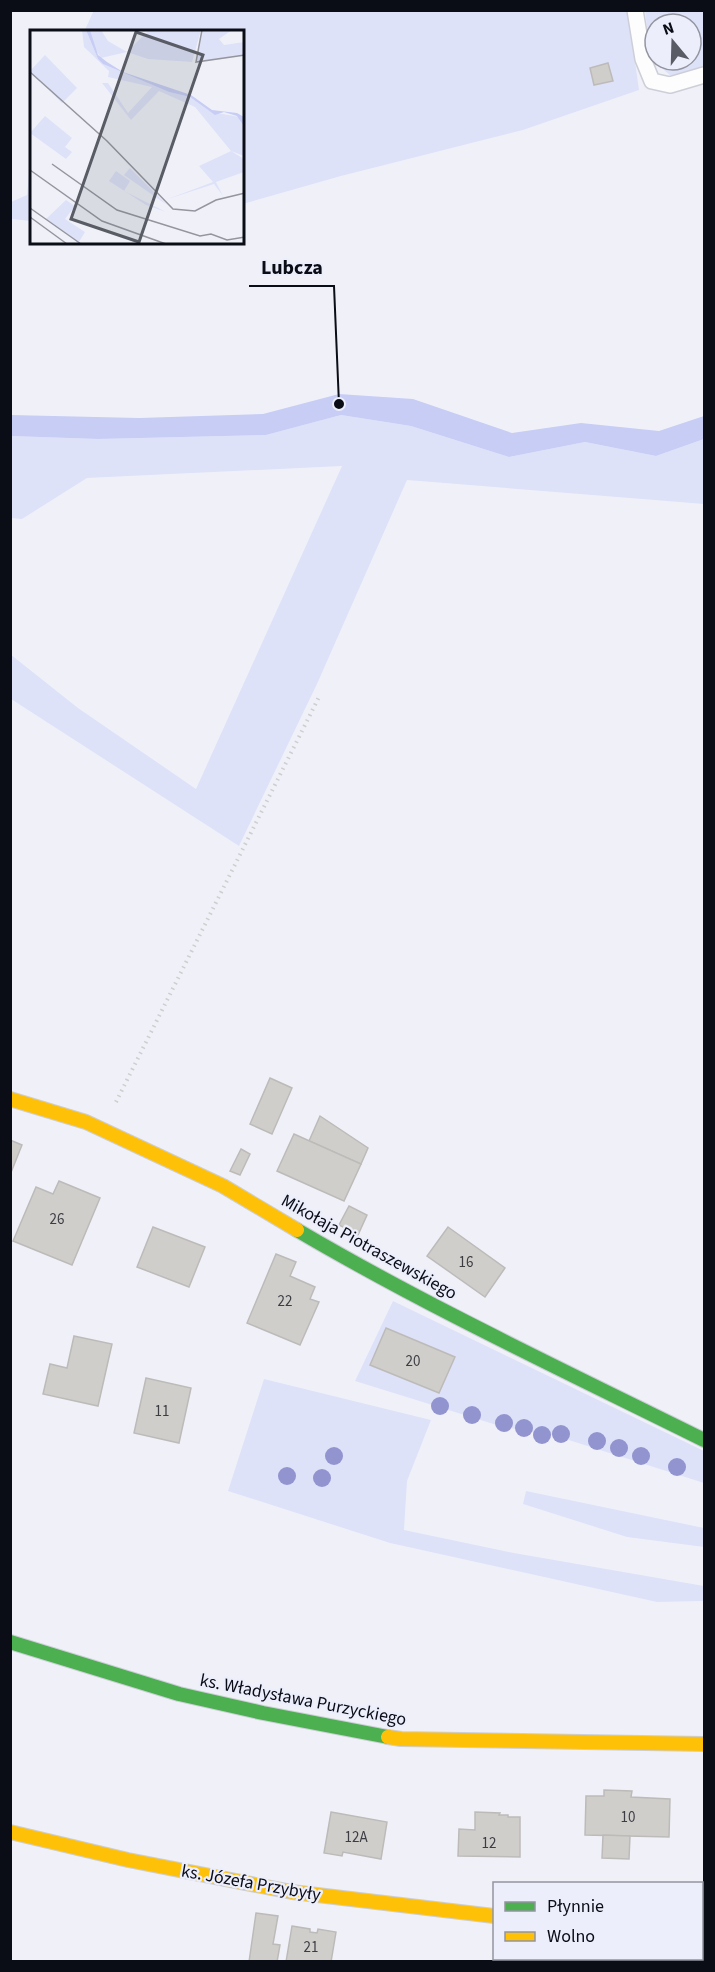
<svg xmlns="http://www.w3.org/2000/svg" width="715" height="1972" font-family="'Source Sans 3',sans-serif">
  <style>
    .green { fill: #dee2f9; fill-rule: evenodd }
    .water { fill: #c7cdf5 }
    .building { fill: #d0cecb; stroke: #bdbbb9; stroke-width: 1.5 }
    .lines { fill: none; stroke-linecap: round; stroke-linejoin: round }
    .lane-casing { stroke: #cdcfd8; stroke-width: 18 }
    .street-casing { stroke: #cdcfd8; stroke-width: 33 }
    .fast-casing { stroke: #cdcfd8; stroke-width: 16 }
    .slow-casing { stroke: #cdcfd8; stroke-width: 16 }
    .path { stroke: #ceced0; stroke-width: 4; stroke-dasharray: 1.5 4.5; stroke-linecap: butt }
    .lane { stroke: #fdfdfe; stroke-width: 15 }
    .street { stroke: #fdfdfe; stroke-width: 30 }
    .fast { stroke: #4caf50; stroke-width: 14 }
    .slow { stroke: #ffc107; stroke-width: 14 }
    .tree { fill: #9294cf }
    .labels { text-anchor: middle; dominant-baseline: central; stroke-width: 4.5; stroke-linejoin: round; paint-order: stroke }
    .number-label { font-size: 15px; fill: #3c3c43 }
    .street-label { font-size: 18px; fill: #0a0c16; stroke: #eceffb }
    .inset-road { fill: none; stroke: #94959e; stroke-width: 1.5 }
    .view { fill: #5a5c65; fill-opacity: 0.15; stroke: #5a5c65; stroke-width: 3 }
    .inset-edge { fill: none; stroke: #0a0c16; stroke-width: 3 }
    .leader { fill: none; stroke: #0a0c16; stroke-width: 2 }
    .callout-dot { fill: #0a0c16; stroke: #eceffb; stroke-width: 2 }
    .callout-label { font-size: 20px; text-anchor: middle; font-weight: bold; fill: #0a0c16; stroke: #eceffb; stroke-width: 4.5; stroke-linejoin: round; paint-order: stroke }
  </style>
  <rect width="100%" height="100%" fill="#f0f1f8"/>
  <!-- green -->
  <g class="green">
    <polygon points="94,10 628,11 639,90 523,130 341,176 243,204 243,32 84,32"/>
    <path d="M 645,11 L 704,11 L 704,66 L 671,76 L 651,59 ZM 655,24 L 691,24 L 691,60 L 655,60 Z"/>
    <polygon points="31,156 31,221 11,219 11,202 27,195"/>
    <polygon points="341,415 411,426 509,457 585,442 656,456 704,439 704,504 407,480 317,684 239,846 11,699 10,654 78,708 196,789 342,466 87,478 22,519 11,518 11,436 98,439 266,435"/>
    <polygon points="393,1301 704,1451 704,1483 556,1436 503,1427 355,1381"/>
    <polygon points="264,1379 431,1420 407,1481 404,1530 514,1553 704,1586 704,1601 657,1602 390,1543 228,1491"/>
    <polygon points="526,1491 704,1528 704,1547 627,1537 523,1504"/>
  </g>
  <!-- water -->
  <polygon class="water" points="339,394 413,399 512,433 581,423 659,431 704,416 704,439 656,456 585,442 509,457 411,426 341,415 266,435 98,439 11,436 11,415 139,418 263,414"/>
  <!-- building -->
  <g class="building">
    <polygon points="608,63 613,81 594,85 590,68"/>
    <polygon points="270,1078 292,1088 272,1134 250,1124"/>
    <polygon points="320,1116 368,1148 361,1164 309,1141"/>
    <polygon points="294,1134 361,1164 344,1201 277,1171"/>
    <polygon points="10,1140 22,1145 10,1175"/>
    <polygon points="241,1149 250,1154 240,1175 230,1171"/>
    <polygon points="59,1181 100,1198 72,1265 13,1241 36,1187 53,1194"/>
    <polygon points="349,1206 367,1215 358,1235 339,1225"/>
    <polygon points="153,1227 205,1247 189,1287 137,1267"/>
    <polygon points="448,1227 505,1268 485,1297 427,1256"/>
    <polygon points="276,1254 296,1262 290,1276 315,1287 310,1299 319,1302 300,1345 247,1323"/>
    <polygon points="386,1328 455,1357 439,1393 370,1365"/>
    <polygon points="74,1336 112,1344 98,1406 43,1394 50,1364 67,1368"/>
    <polygon points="146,1378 191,1388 179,1443 134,1433"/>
    <polygon points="604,1790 632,1791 631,1797 670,1799 669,1837 585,1835 586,1796 604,1796"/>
    <polygon points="331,1812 387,1822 381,1859 343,1852 342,1856 324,1853"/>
    <polygon points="475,1812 500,1813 499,1815 508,1815 508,1817 520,1817 520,1857 458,1856 459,1829 475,1830"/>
    <polygon points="603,1835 630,1836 629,1859 602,1858"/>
    <polygon points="256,1913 278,1916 273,1944 280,1945 277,1962 249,1962"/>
    <polygon points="292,1926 310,1929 310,1932 317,1933 318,1929 336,1932 331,1962 286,1962"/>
  </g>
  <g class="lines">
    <!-- lane casing -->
    <g class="lane-casing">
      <polyline id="lane" points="635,10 643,59 652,81 670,85 704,75"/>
    </g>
    <!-- street casing -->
    <g class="street-casing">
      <polyline id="street" points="702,1918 704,1918"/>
    </g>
    <!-- fast casing -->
    <g class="fast-casing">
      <g id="fast">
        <path d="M 297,1230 C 428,1307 567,1372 704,1440"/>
        <polyline points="10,1642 179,1694 263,1713 388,1737"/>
      </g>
    </g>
    <!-- slow casing -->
    <g class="slow-casing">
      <g id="slow">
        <polyline points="10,1099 86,1122 223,1186 297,1230"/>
        <polyline points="388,1737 401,1739 704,1744"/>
        <polyline points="10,1832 128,1860 292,1892 494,1916"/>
      </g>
    </g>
    <!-- path -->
    <polyline class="path" points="116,1102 320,695"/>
    <!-- lane -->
    <use href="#lane" class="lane"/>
    <!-- street -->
    <use href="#street" class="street"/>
    <!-- fast -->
    <use href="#fast" class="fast"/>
    <!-- slow -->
    <use href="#slow" class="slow"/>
  </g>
  <!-- trees -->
  <g class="tree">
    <circle cx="440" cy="1406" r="9"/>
    <circle cx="472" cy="1415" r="9"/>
    <circle cx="504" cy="1423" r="9"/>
    <circle cx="524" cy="1428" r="9"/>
    <circle cx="561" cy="1434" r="9"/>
    <circle cx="542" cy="1435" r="9"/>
    <circle cx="597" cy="1441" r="9"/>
    <circle cx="619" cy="1448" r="9"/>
    <circle cx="334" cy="1456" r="9"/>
    <circle cx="641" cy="1456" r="9"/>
    <circle cx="677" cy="1467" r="9"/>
    <circle cx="287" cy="1476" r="9"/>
    <circle cx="322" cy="1478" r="9"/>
  </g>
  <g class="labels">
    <!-- number labels -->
    <g class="number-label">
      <text x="57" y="1219">26</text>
      <text x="466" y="1262">16</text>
      <text x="285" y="1301">22</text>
      <text x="413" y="1361">20</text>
      <text x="162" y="1411">11</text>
      <text x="628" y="1817">10</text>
      <text x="356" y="1837">12A</text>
      <text x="489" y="1843">12</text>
      <text x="311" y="1947">21</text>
    </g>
    <!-- street labels -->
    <g class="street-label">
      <text transform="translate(369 1247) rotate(29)">Mikołaja Piotraszewskiego</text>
      <text transform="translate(303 1700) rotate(11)">ks. Władysława Purzyckiego</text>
      <text transform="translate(251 1883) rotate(10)">ks. Józefa Przybyły</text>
    </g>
  </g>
  <!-- overview -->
  <g transform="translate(30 30)">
    <rect width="214" height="214" fill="#f0f1f8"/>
    <path d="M 52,0 L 56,0 L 68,29 L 73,34 L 139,62 L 160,67 L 181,82 L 210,87 L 214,96 L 214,126 L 201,121 L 214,129 L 214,142 L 186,152 L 193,166 L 184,154 L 135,170 L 183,152 L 169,136 L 201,121 L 165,77 L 129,61 L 101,90 L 72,53 L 78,53 L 98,83 L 122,57 L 78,47 L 79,41 L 54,17 ZM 60,0 L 71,0 L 78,11 L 97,22 L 119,0 L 171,0 L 162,32 L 118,29 L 97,22 L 71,28 L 62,14 ZM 173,0 L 202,0 L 189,9 L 194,15 L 214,12 L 214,25 L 167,31 ZM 15,25 L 47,58 L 32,73 L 0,41 ZM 15,86 L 42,108 L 35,117 L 42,122 L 36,129 L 0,103 ZM 100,138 L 137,175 L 94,145 ZM 86,141 L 100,151 L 94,161 L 136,182 L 116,175 L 79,151 ZM 36,170 L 45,176 L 35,189 L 55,202 L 49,212 L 16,189 Z" fill="#dee2f9"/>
    <path d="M 56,0 L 60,0 L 68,25 L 77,32 L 93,42 L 161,65 L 182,80 L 207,83 L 214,87 L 214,96 L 207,86 L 194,82 L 185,85 L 160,67 L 139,62 L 73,34 L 68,29 Z" fill="#c7cdf5"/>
    <path class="inset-road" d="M 172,0 L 166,32 L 215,25M 0,42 L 77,111 L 143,179 L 165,181 L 186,170 L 215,163M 22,134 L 87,180 L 170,206 L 181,204 L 197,210 L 215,207M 0,140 L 72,191 L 136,214M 0,178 L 51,214M 0,187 L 37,214"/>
    <path class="view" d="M 106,2 L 173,25 L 109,212 L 41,189 Z"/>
    <rect width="214" height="214" class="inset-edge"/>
  </g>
  <!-- callouts -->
  <path class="leader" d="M339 404L334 286H249"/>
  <circle class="callout-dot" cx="339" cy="404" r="6"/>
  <g class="callout-label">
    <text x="292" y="274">Lubcza</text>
  </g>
  <!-- border -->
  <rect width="715" height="1972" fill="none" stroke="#0a0c16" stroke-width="24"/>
  <!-- legend -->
  <rect x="493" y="1882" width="210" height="78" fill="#eceffb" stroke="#92949f" stroke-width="1.5"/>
  <rect x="505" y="1902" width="30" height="9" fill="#4caf50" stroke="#92949f" stroke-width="1.5"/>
  <text x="547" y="1912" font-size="18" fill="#0a0c16">Płynnie</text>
  <rect x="505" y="1932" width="30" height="9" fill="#ffc107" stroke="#92949f" stroke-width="1.5"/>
  <text x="547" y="1942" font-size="18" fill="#0a0c16">Wolno</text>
  <!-- north arrow -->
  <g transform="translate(673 42) rotate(341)"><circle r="28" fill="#eceffb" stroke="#92949f" stroke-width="1.5"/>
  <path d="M0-4.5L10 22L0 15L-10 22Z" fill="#5a5c65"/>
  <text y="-9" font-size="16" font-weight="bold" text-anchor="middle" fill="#0a0c16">N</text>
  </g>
</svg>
